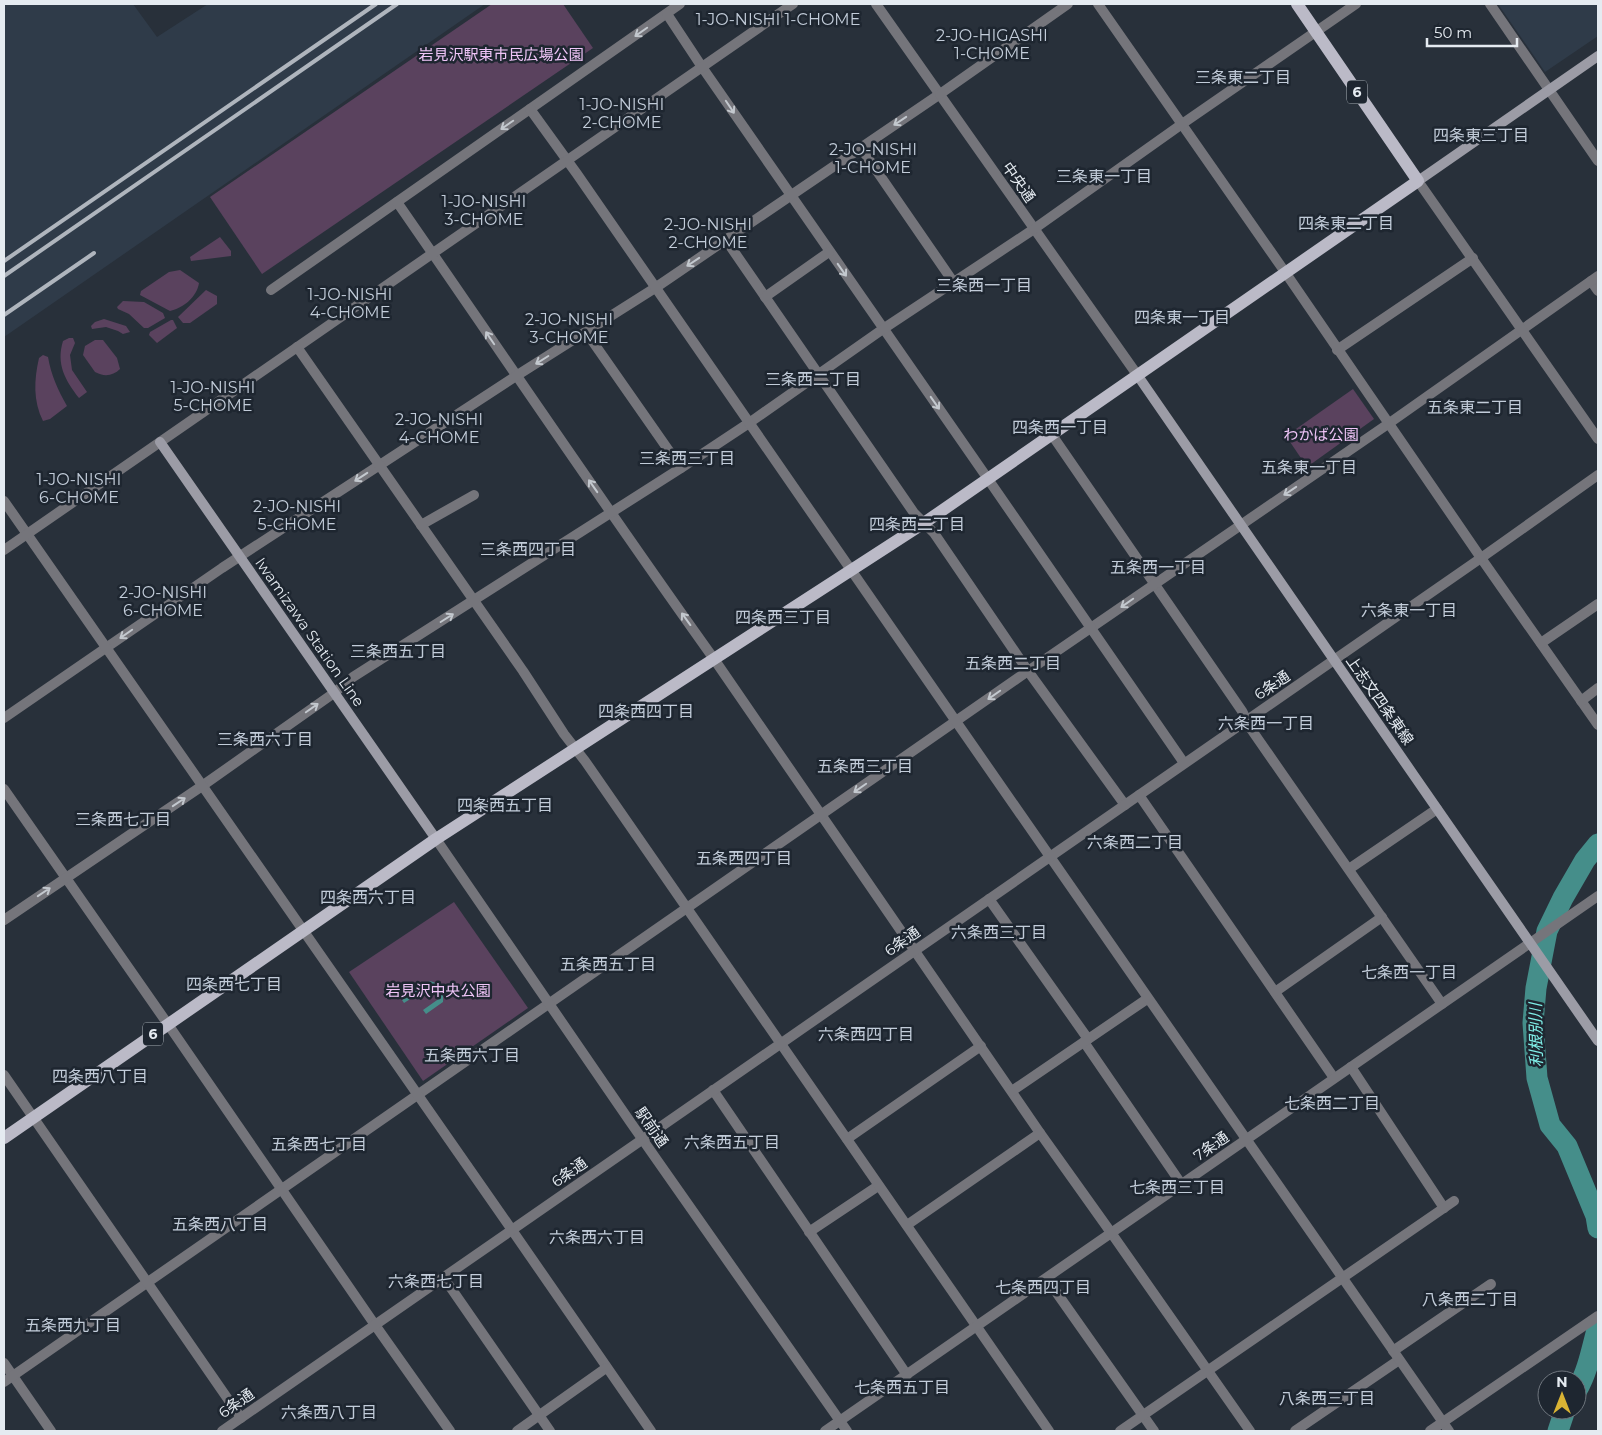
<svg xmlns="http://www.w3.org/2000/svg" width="1602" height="1435" font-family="Montserrat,'Noto Sans JP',sans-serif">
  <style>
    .built { fill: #2f3b49 }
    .green { fill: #5a425e }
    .water { fill: #458e8a }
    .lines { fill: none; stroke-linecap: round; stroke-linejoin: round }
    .river { stroke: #458e8a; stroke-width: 21 }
    .minor { stroke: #75757b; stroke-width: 10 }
    .tertiary { stroke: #75757b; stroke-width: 10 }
    .secondary { stroke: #9c9ca6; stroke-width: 10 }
    .primary { stroke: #bbbac7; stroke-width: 12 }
    .rail { stroke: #afb5bd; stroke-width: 4 }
    .oneway { stroke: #c3c8ce }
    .labels { text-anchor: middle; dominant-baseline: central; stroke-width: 5; stroke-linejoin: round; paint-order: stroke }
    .shield { fill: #1e2630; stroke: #a9b0b7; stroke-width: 1 }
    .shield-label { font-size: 14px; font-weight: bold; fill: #e5ebf1 }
    .park-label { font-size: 15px; fill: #f0c5f8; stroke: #1e2630 }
    .street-label { font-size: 15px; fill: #e5ebf1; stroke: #1e2630 }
    .neighbourhood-label { font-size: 16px; fill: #c2ccd9; stroke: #1e2630 }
    .water-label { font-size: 16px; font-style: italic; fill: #81f1ea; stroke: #1e2630 }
  </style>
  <rect width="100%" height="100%" fill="#28303a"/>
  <!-- built -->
  <g class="built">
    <polygon points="4,4 133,4 157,37 208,4 485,4 4,337"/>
    <polygon points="1498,4 1598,4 1598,36 1545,72"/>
  </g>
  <!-- green -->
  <g class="green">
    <polygon points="492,4 563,4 593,48 262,274 210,197"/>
    <polygon points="220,237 231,251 231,256 191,261 190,257"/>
    <path d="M 180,270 L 199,283 C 197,297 183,308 170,311 L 140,295 L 141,291 L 169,272 Z"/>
    <polygon points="206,290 217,296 217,304 190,323 183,323 178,317"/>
    <polygon points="123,301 144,302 163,313 165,318 148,328 144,328 129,314 118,309 117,307"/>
    <polygon points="104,319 126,326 130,332 123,334 118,331 106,327 92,329 91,326 95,322"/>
    <polygon points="171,320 173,320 177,328 157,343 149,335 150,332"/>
    <path d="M 69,338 L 73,338 L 75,343 L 70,355 L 72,370 L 87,392 L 79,398 C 65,380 56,364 63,341 Z"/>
    <path d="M 95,340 L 103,340 L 117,358 L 120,369 C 113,376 104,377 95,372 L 83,355 L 85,346 Z"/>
    <path d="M 43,355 L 48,357 C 51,375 58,390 67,406 L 50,419 L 43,421 C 33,401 34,380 39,358 Z"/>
    <polygon points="1353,389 1374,419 1307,467 1286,436"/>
    <polygon points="454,902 528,1008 423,1081 349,972"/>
  </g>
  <!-- water -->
  <path class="water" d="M 430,981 C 441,984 444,991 443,1002 L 426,1014 L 423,1010 L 440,998 L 439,992 L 431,986 L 404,1003 L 402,1000 Z"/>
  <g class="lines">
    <!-- river -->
    <g class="river">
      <polyline points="1598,844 1585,860 1563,898 1547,931 1536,988 1533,1023 1537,1078 1550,1125 1567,1146 1596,1216 1598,1228"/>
      <path d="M 1577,1390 C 1588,1371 1592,1348 1598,1326"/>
      <polyline points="1558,1431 1565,1410"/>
    </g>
    <!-- minor -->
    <g class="minor">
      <polyline points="1098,4 1285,272"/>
      <polyline points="1490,4 1598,161"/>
      <polyline points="702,67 988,479"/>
      <polyline points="861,148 954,283"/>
      <polyline points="726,240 914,513 934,533 1028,671 1125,805"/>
      <path d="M 433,254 C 526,389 618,525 714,659 L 1040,1133 L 1112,1234"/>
      <polyline points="1591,281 1598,291"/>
      <polyline points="271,290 680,4"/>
      <polyline points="765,297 829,252"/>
      <polyline points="586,332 681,468"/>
      <polyline points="1337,350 1473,258"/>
      <polyline points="1052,435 1242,711 1251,729 1442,1004"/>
      <polyline points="421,525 474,495"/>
      <polyline points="1481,558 1598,725"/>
      <polyline points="1541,643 1598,604"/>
      <polyline points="1581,701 1598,688"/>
      <polyline points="4,718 222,568 516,376 655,288 940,94"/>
      <polyline points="4,789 174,1033 375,1325"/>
      <polyline points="1139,795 1334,1078"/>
      <polyline points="1349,869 1437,809"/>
      <polyline points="989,899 1088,1039"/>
      <polyline points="4,920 202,786 334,693 353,677 681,468 749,423 883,329 1034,229"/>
      <polyline points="1275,992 1382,917"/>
      <polyline points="1084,1042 1182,1185"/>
      <polyline points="1351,1067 1444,1208"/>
      <polyline points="713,1090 907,1375"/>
      <polyline points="1012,1091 1147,999"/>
      <polyline points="847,1139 981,1046"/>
      <polyline points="907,1225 1040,1133"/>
      <polyline points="512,1230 651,1431"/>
      <polyline points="809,1232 878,1186"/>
      <polyline points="444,1278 550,1431"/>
      <polyline points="1047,1279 1154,1431"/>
      <polyline points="1393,1351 1491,1284"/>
      <polyline points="4,1363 51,1431"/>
      <polyline points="4,1382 1028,671 1388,424 1598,276"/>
      <polyline points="517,1431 606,1368"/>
      <polyline points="1295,1431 1399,1360"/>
    </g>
    <!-- tertiary -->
    <g class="tertiary">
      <polyline points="876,4 1138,376"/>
      <polyline points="667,14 702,67"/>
      <polyline points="940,94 1068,4"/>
      <path d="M 530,109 L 577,174 C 866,594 1159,1012 1449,1431"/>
      <polyline points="1418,181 1598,439"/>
      <polyline points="397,202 433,254"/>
      <polyline points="1034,229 1182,124 1356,4"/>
      <polyline points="1285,272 1481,558"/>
      <polyline points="297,347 523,671 564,734 585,761 1049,1431"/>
      <polyline points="988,479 1184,763"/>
      <polyline points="4,501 512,1230"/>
      <polyline points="4,550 793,4"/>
      <polyline points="436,839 631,1123 847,1431"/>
      <polyline points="4,1075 241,1418"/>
      <polyline points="1112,1234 1250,1431"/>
      <polyline points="375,1325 450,1431"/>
      <polyline points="222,1431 1481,558 1598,475"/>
      <polyline points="825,1431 1598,896"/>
      <polyline points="1120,1431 1454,1201"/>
      <polyline points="1430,1431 1598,1316"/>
    </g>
    <!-- secondary -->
    <g class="secondary">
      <polyline points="1418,181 1598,56"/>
      <path d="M 1138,376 C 1290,599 1445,819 1598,1041"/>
      <polyline points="160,442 436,839"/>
    </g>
    <!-- primary -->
    <polyline class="primary" points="4,1138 436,839 924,523 1418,181 1297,4"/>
    <!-- rail -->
    <g class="rail">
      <polyline points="4,261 376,4"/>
      <polyline points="4,276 397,4"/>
      <polyline points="4,315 94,253"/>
    </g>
  </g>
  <!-- one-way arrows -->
  <defs><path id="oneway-shaft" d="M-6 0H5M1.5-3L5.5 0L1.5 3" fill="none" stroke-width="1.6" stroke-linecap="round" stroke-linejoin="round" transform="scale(1.25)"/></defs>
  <g class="oneway">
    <use href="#oneway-shaft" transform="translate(641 32) rotate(145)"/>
    <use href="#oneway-shaft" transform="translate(730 107) rotate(56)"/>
    <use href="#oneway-shaft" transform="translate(900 121) rotate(146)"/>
    <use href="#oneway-shaft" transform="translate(507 125) rotate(145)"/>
    <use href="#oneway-shaft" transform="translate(693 262) rotate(146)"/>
    <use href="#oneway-shaft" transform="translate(842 270) rotate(55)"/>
    <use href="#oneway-shaft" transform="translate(490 338) rotate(-124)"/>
    <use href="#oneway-shaft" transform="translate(542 360) rotate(148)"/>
    <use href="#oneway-shaft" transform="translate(935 403) rotate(55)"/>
    <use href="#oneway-shaft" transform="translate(361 477) rotate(147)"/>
    <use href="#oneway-shaft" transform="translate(593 486) rotate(-125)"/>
    <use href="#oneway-shaft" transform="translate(1290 491) rotate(146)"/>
    <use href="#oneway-shaft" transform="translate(1127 603) rotate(145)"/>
    <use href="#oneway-shaft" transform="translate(447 618) rotate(-32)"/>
    <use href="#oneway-shaft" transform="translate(686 619) rotate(-126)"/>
    <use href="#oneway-shaft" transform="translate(126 634) rotate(145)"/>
    <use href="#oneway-shaft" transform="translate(994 695) rotate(145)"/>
    <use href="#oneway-shaft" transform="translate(312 708) rotate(-35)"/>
    <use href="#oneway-shaft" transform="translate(860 788) rotate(145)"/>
    <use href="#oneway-shaft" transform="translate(179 802) rotate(-34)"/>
    <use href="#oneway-shaft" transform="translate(44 892) rotate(-34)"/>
  </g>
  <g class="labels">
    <!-- shield labels -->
    <g class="shield">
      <rect x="1347" y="80.5" width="20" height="23" rx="4"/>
      <rect x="143" y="1022.5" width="20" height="23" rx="4"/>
    </g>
    <g class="shield-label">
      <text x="1357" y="92">6</text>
      <text x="153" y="1034">6</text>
    </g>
    <!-- park labels -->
    <g class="park-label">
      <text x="501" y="54">岩見沢駅東市民広場公園</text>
      <text x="1321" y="434">わかば公園</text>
      <text x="438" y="990">岩見沢中央公園</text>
    </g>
    <!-- street labels -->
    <g class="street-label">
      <text transform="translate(1019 182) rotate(55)">中央通</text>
      <text transform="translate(310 632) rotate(55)">Iwamizawa Station Line</text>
      <text transform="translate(1272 685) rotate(-34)">6条通</text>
      <text transform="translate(1380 700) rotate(55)">上志文四条東線</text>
      <text transform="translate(902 941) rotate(-35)">6条通</text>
      <text transform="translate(652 1127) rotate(55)">駅前通</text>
      <text transform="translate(1211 1146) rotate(-35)">7条通</text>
      <text transform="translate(569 1172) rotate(-35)">6条通</text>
      <text transform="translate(236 1403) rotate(-35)">6条通</text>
    </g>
    <!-- neighbourhood labels -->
    <g class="neighbourhood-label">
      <text x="778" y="19">1-JO-NISHI 1-CHOME</text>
      <text x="992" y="35">2-JO-HIGASHI<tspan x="992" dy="18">1-CHOME</tspan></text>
      <text x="1243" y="77">三条東二丁目</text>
      <text x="622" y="104">1-JO-NISHI<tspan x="622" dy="18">2-CHOME</tspan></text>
      <text x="1481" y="135">四条東三丁目</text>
      <text x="873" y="149">2-JO-NISHI<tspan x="873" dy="18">1-CHOME</tspan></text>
      <text x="1104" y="176">三条東一丁目</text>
      <text x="484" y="201">1-JO-NISHI<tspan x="484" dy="18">3-CHOME</tspan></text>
      <text x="1346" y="223">四条東二丁目</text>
      <text x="708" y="224">2-JO-NISHI<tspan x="708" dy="18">2-CHOME</tspan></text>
      <text x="984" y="285">三条西一丁目</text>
      <text x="350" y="294">1-JO-NISHI<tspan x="350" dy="18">4-CHOME</tspan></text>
      <text x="1182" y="317">四条東一丁目</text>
      <text x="569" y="319">2-JO-NISHI<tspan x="569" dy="18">3-CHOME</tspan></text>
      <text x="813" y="379">三条西二丁目</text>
      <text x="213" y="387">1-JO-NISHI<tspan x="213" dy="18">5-CHOME</tspan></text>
      <text x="1475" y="407">五条東二丁目</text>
      <text x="439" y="419">2-JO-NISHI<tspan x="439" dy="18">4-CHOME</tspan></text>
      <text x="1060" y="427">四条西一丁目</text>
      <text x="687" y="458">三条西三丁目</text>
      <text x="1309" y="467">五条東一丁目</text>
      <text x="79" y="479">1-JO-NISHI<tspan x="79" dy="18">6-CHOME</tspan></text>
      <text x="297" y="506">2-JO-NISHI<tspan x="297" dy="18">5-CHOME</tspan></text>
      <text x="917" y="524">四条西二丁目</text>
      <text x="528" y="549">三条西四丁目</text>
      <text x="1158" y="567">五条西一丁目</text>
      <text x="163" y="592">2-JO-NISHI<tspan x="163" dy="18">6-CHOME</tspan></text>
      <text x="1409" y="610">六条東一丁目</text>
      <text x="783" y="617">四条西三丁目</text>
      <text x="398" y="651">三条西五丁目</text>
      <text x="1013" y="663">五条西二丁目</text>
      <text x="646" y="711">四条西四丁目</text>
      <text x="1266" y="723">六条西一丁目</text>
      <text x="265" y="739">三条西六丁目</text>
      <text x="865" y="766">五条西三丁目</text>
      <text x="505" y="805">四条西五丁目</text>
      <text x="123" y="819">三条西七丁目</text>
      <text x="1135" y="842">六条西二丁目</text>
      <text x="744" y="858">五条西四丁目</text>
      <text x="368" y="897">四条西六丁目</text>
      <text x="999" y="932">六条西三丁目</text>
      <text x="608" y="964">五条西五丁目</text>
      <text x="1409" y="972">七条西一丁目</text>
      <text x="234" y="984">四条西七丁目</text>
      <text x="866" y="1034">六条西四丁目</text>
      <text x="472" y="1055">五条西六丁目</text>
      <text x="100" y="1076">四条西八丁目</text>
      <text x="1332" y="1103">七条西二丁目</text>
      <text x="732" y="1142">六条西五丁目</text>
      <text x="319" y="1144">五条西七丁目</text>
      <text x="1177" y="1187">七条西三丁目</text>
      <text x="220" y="1224">五条西八丁目</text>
      <text x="597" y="1237">六条西六丁目</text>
      <text x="436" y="1281">六条西七丁目</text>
      <text x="1043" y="1287">七条西四丁目</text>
      <text x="1470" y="1299">八条西二丁目</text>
      <text x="73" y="1325">五条西九丁目</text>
      <text x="902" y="1387">七条西五丁目</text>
      <text x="1327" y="1398">八条西三丁目</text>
      <text x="329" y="1412">六条西八丁目</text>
    </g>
    <!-- water labels -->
    <g class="water-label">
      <text transform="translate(1536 1035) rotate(-91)">利根別川</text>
    </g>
  </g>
  <!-- border -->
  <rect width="1602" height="1435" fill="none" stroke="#e5ebf1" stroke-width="10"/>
  <!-- north arrow -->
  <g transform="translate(1562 1395)"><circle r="24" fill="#1e2630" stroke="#6e757d"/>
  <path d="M0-4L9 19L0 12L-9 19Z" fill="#d9b334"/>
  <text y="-8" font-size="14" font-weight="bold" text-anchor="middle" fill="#e5ebf1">N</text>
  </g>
  <!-- scale -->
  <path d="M1427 38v8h90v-8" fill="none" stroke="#e5ebf1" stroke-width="2.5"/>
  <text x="1434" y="38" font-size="15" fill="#e5ebf1" stroke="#1e2630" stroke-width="4" paint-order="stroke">50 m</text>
</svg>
